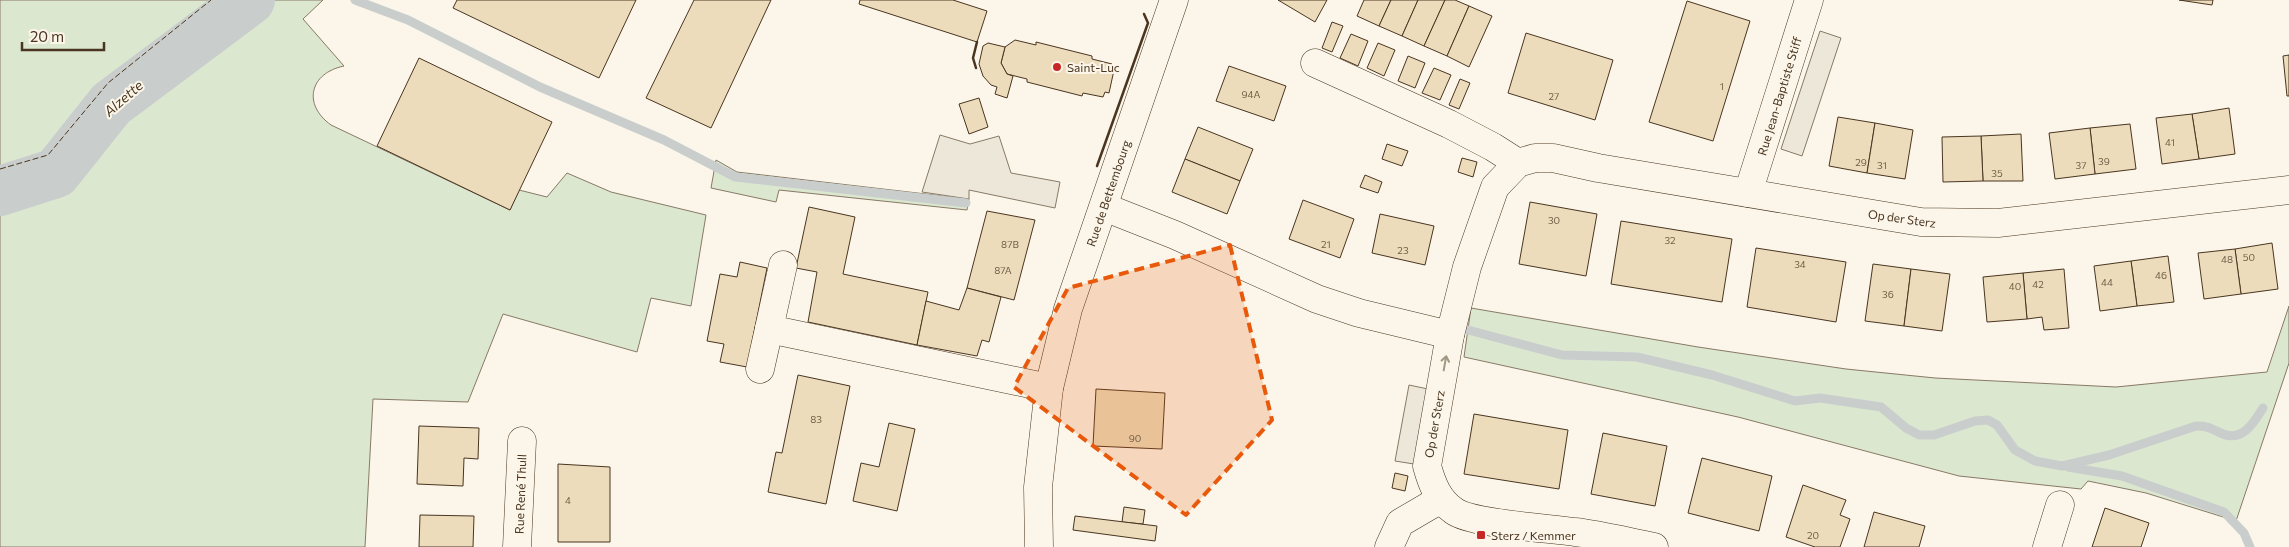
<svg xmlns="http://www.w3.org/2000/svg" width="2289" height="547" font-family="Commissioner,sans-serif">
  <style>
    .green { fill: #dce7d0; stroke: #887966 }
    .parking { fill: #ede7d9; stroke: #887966 }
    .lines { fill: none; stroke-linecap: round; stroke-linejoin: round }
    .stream { stroke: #c9cecd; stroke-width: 9 }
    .river { stroke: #c9cecd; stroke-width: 50 }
    .building { fill: #ecdcbc; stroke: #4a3520 }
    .minor-casing { stroke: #4a3520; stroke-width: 29 }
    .major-casing { stroke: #4a3520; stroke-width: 29 }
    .minor { stroke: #fbf6e9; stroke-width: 28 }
    .major { stroke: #fbf6e9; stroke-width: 28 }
    .fence { stroke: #4a3520; stroke-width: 1; stroke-dasharray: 6 2.5; stroke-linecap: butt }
    .wall { stroke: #4a3520; stroke-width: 2.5 }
    .oneway { stroke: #a29684 }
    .marked { fill: #e8590c; fill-opacity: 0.2; stroke: #e8590c; stroke-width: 4; stroke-dasharray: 10 6; stroke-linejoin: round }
    .poi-dot { fill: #c62828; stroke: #fbf6e9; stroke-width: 2 }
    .labels { text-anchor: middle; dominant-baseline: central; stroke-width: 4; stroke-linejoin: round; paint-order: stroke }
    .number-label { font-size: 10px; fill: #725f47 }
    .poi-label { font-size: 12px; fill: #4a3520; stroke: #fbf6e9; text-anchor: start }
    .street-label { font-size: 12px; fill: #4a3520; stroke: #fbf6e9 }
    .water-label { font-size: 14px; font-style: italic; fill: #4a3520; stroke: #fbf6e9 }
  </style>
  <rect width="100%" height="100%" fill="#fbf6e9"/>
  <!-- green -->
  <g class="green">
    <path d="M 0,0 L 323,0 L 303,19 L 344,66 C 310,73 302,104 331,125 L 510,210 L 519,190 L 547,197 L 567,173 L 611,192 L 706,215 L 691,306 L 651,298 L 637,352 L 503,314 L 468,402 L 373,399 L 365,547 L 0,547 Z"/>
    <polygon points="716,160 737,172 969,199 967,210 779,190 776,202 711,188"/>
    <polygon points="2289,306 2289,363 2236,521 2146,493 2088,481 2081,489 1959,476 1738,417 1464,357 1471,308 1698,347 1846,369 1935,378 2116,387 2267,372"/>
  </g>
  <!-- parking -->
  <g class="parking">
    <polygon points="1820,31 1841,38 1802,156 1781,149"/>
    <polygon points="940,135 970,144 999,136 1011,173 1060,182 1055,208 969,190 969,199 922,192"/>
    <polygon points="1409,385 1428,389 1414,464 1395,461"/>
  </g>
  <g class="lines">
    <!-- stream -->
    <g class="stream">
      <polyline points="355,0 408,20 540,87 664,140 735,177 966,203"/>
      <path d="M 1468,330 L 1562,355 L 1637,357 L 1712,375 L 1795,401 L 1820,398 L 1881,407 L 1906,428 L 1919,435 L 1934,435 L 1975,421 L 1988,420 L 1997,425 L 2015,450 L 2035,461 L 2062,466 L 2109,455 L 2196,426 C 2209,426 2211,429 2223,434 C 2243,442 2254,422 2263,408"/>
      <polyline points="2068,467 2122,476 2224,512 2244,533 2250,547"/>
    </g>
    <!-- river -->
    <polyline class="river" points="0,191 56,173 111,104 250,0"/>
  </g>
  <!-- building -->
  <g class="building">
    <polygon points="457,0 636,0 599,78 453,8"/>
    <polygon points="694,0 771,0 711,128 646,98"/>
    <polygon points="860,0 953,0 987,11 977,42 859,4"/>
    <polygon points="1278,0 1327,0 1315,22"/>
    <polygon points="1364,0 1391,0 1379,26 1357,16"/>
    <polygon points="1391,0 1418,0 1402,36 1379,26"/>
    <polygon points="1418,0 1445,0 1424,46 1402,36"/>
    <polygon points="1445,0 1455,0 1469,6 1447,56 1424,46"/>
    <polygon points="2179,0 2213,0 2212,5"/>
    <polygon points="1687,1 1750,21 1713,141 1649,122"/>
    <polygon points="1469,6 1492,16 1469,67 1447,56"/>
    <polygon points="1332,22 1343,26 1332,52 1322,48"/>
    <polygon points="1526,33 1613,60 1595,120 1508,93"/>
    <polygon points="1351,34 1368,41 1358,66 1340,58"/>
    <polygon points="1015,40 1036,45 1036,42 1092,56 1092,59 1112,64 1110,69 1114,70 1109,93 1105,92 1103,97 1083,93 1082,96 1027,82 1027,79 1007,74 1001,63 1005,47"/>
    <polygon points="988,43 1005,47 1001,63 1007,74 1013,76 1007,98 995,94 997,87 991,85 983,76 979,64 983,46"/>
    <polygon points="1378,43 1395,50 1384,76 1367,68"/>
    <polygon points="2289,55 2289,96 2287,96 2283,56"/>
    <polygon points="1408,56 1425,63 1415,88 1398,81"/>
    <polygon points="419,58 552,122 510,210 377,146"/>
    <polygon points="1229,66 1286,86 1274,121 1216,101"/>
    <polygon points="1434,68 1451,75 1440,100 1422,93"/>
    <polygon points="1460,79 1470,83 1459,109 1449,105"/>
    <polygon points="979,98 988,127 969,134 959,104"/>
    <polygon points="2229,108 2235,154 2199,159 2192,114"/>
    <polygon points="2192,114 2199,159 2162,164 2156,118"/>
    <polygon points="1838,117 1875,123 1867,173 1829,166"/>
    <polygon points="1875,123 1913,130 1905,179 1867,173"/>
    <polygon points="2130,124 2136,169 2095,174 2090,128"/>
    <polygon points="1198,127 1253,149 1240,181 1185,159"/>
    <polygon points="2090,128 2095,174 2055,179 2049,133"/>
    <polygon points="2021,134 2023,181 1983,181 1981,136"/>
    <polygon points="1981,136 1983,181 1943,182 1942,137"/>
    <polygon points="1387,144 1408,151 1402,166 1382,159"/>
    <polygon points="1462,158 1477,162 1473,177 1458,172"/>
    <polygon points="1185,159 1240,181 1227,214 1172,192"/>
    <polygon points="1365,175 1382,182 1378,193 1360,187"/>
    <polygon points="1303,200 1354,219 1340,258 1289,239"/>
    <polygon points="1530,202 1597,214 1586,276 1519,264"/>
    <polygon points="809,207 855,217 843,274 928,292 917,345 808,322 817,272 796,268"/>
    <polygon points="987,211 1035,220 1014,300 967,288"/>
    <polygon points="1380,214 1434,226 1425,265 1372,253"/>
    <polygon points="1621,221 1732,239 1722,302 1611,284"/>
    <polygon points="2272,243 2278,289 2241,294 2235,249"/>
    <polygon points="1756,248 1846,262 1836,322 1747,307"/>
    <polygon points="2235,249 2241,294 2204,299 2198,253"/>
    <polygon points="2168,256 2174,302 2137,306 2131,261"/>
    <polygon points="2131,261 2137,306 2100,311 2094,266"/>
    <polygon points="740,262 767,268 747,367 720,362 724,344 707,341 720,274 737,277"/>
    <polygon points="1873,264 1911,269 1904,326 1865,321"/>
    <polygon points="1911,269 1950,274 1942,331 1904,326"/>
    <polygon points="2064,269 2069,328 2044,330 2042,317 2027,319 2023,273"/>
    <polygon points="2023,273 2027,319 1987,322 1983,277"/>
    <polygon points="967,288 1001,297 989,342 982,340 977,356 917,345 926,301 959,310"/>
    <polygon points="798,375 850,386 826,504 768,492 776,452 782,453"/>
    <polygon points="1096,389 1165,393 1162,449 1093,446"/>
    <polygon points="1474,414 1568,430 1559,489 1464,474"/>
    <polygon points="889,423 915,429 897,511 853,501 861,463 879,467"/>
    <polygon points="419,426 479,428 478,459 464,458 463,486 417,484"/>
    <polygon points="1603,433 1667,446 1655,506 1591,494"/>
    <polygon points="1702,458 1772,476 1759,531 1688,513"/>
    <polygon points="558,464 610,467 610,542 558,542"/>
    <polygon points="1395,473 1408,476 1405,491 1392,488"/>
    <polygon points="1803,485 1846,500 1840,515 1850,519 1840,547 1815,547 1786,537"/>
    <polygon points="1124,507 1145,510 1143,524 1122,522"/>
    <polygon points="2105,508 2149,523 2141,547 2092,547"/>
    <polygon points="1874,512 1925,526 1919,547 1864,547"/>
    <polygon points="420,515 474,516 473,547 419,547"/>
    <polygon points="1075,516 1157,526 1155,541 1073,530"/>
  </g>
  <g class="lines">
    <!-- minor casing -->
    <g class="minor-casing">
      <g id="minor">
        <polyline points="1315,63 1449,124 1493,147 1518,163"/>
        <polyline points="1748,193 1809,0"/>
        <polyline points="1104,207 1175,235 1317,299 1359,313 1450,335"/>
        <polyline points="783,265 769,329 1049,388"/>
        <polyline points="760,369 769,329"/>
        <polyline points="517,547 522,441"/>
        <polyline points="1389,547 1400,523 1441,499"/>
        <path d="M 1654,547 C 1628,542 1601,535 1575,532 C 1548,528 1472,524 1454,511 C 1438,500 1432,484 1427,466 L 1450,335 L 1467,267 L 1495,187 L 1518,163 L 1535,158 L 1553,158 L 1598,168 L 1921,222 L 1998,223 L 2289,190"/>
        <polyline points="2047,547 2060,505"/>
      </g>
    </g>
    <!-- major casing -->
    <g class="major-casing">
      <polyline id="major" points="1039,547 1038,487 1049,388 1068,309 1174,0"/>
    </g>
    <!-- minor -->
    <use href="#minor" class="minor"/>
    <!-- major -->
    <use href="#major" class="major"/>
    <!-- fence -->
    <polyline class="fence" points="0,169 48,155 108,83 211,0"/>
    <!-- wall -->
    <g class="wall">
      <polyline points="976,68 973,58 977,42"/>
      <polyline points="1097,166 1148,23 1144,14"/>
    </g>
  </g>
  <!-- one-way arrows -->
  <defs><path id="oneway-shaft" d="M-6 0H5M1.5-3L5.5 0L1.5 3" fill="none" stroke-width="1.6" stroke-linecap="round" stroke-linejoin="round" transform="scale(1.25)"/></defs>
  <use class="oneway" href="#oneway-shaft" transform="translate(1445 363) rotate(-80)"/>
  <!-- marked area -->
  <path class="marked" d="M 1230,245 L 1272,420 L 1186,515 L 1014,387 L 1068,288 Z"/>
  <!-- markers -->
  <g class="poi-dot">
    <circle cx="1057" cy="67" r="5"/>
    <rect x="1476" y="530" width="10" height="10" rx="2.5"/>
  </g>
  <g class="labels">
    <!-- number labels -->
    <g class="number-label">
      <text x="1722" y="86">1</text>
      <text x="1251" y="94">94A</text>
      <text x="1554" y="96">27</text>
      <text x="2170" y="142">41</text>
      <text x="2104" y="161">39</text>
      <text x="1861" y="162">29</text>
      <text x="1882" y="165">31</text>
      <text x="2081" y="165">37</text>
      <text x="1997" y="173">35</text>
      <text x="1554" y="220">30</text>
      <text x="1670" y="240">32</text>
      <text x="1010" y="244">87B</text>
      <text x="1326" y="244">21</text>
      <text x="1403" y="250">23</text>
      <text x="2249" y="257">50</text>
      <text x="2227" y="259">48</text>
      <text x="1800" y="264">34</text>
      <text x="1003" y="270">87A</text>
      <text x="2161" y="275">46</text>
      <text x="2107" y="282">44</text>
      <text x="2038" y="284">42</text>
      <text x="2015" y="286">40</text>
      <text x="1888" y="294">36</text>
      <text x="816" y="419">83</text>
      <text x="1135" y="438">90</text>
      <text x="568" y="500">4</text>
      <text x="1813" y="535">20</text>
    </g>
    <!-- poi labels -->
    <g class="poi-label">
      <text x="1067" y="67">Saint-Luc</text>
      <text x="1491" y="535">Sterz / Kemmer</text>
    </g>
    <!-- street labels -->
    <g class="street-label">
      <text transform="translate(1779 96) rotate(-73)">Rue Jean-Baptiste Stiff</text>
      <text transform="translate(1108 193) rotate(-71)">Rue de Bettembourg</text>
      <text transform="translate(1902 218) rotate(8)">Op der Sterz</text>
      <text transform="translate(1434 424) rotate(-80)">Op der Sterz</text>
      <text transform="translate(520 494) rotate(-88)">Rue René Thull</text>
    </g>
    <!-- water labels -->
    <g class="water-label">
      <text transform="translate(123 98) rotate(-41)">Alzette</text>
    </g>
  </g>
  <!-- scale -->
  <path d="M22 42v8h82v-8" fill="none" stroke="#4a3520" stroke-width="2.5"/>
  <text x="30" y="42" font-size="15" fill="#4a3520" stroke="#fbf6e9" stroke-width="4" paint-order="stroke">20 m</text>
</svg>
